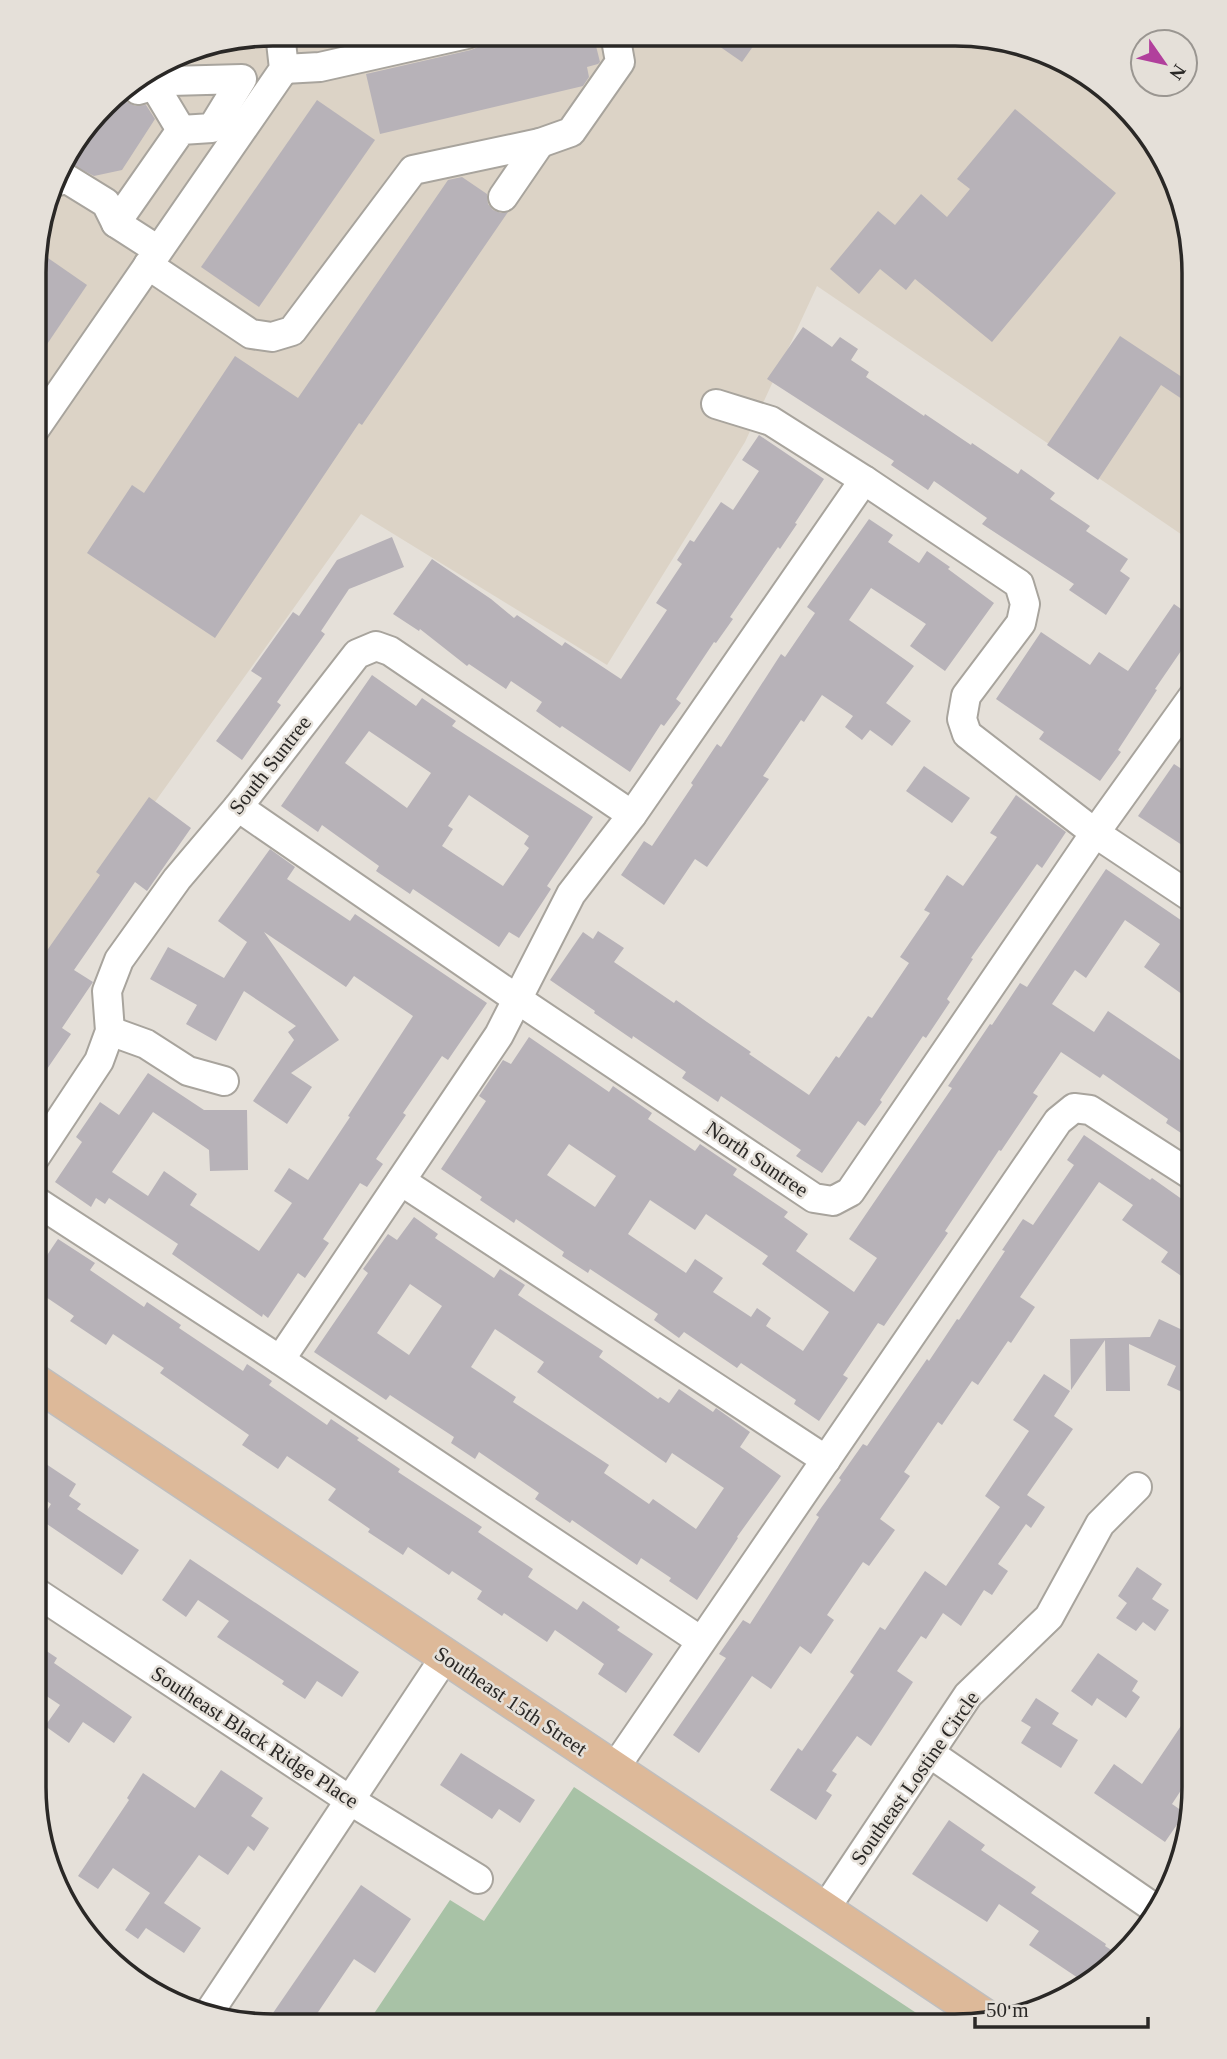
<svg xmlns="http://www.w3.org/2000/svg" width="1227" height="2059" font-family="'Times New Roman',serif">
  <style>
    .built { fill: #dcd3c6 }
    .green { fill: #a8c2a6 }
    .building { fill: #b7b2b8; fill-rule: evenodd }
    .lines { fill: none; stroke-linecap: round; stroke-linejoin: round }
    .minor-casing { stroke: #a8a49d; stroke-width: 32 }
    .major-casing { stroke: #bfbebe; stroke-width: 38 }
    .minor { stroke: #fff; stroke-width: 28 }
    .major { stroke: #ddb999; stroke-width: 35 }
    .labels { text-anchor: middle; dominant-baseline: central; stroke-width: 5; stroke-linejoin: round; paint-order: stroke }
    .street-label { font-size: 21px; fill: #2a2826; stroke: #e5e0d9 }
    .rim { fill: none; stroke: #2a2826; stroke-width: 3.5 }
  </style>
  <rect width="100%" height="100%" fill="#e5e0d9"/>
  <!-- built -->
  <polygon class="built" points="273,33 986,35 1100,83 1176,181 1194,273 1194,543 817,286 745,442 607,665 361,514 34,971 35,242 58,166 115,93 181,51"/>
  <!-- green -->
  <polygon class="green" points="574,1787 936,2026 367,2024 450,1900 484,1921"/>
  <!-- building -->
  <g class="building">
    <polygon points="517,34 593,34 600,62 598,64 587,67 589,77 583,86 380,134 366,74 471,50 478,47 481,42"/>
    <polygon points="703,35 761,35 742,62"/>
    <polygon points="121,89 122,95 127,102 135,106 146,105 155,119 122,170 94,176 63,160 115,93"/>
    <polygon points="317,100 375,140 259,307 201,267"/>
    <polygon points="1015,109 1116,193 992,342 915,279 906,290 880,269 859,294 830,269 878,211 895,225 921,194 947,217 970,189 957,179"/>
    <polygon points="462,177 487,194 488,204 493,210 501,213 508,212 362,425 359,423 215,638 87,553 132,485 144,493 235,356 298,398 448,180"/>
    <polygon points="35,249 87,285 35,362"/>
    <polygon points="803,327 832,347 840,337 858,349 851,360 869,372 866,377 924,416 925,414 971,445 972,443 1018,474 1021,469 1055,493 1050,499 1090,526 1086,531 1128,559 1120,571 1130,578 1106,615 1069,590 1074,584 982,524 987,518 934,481 928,490 891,465 894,461 767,379"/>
    <polygon points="1120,336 1194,385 1194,407 1161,385 1098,480 1047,445"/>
    <polygon points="759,435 824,479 795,523 797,524 780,549 778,547 730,617 733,619 716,643 714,642 676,699 681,703 664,726 661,724 630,772 562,726 560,728 536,711 542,702 511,681 506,689 469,664 467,666 420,629 419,631 393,614 432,559 491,599 514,618 517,615 562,646 565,642 621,679 667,610 656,603 682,564 677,560 690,540 694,542 721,502 733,510 759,471 742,460"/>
    <polygon points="869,519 893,535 888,542 919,563 927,551 950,567 948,569 994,603 945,671 910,646 926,624 871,588 849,620 914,666 886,703 911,721 892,746 870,730 862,740 845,727 853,716 822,695 804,722 801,720 763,776 769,779 707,867 695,859 664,905 621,875 644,841 652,846 693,785 691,783 717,744 721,747 781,654 785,657 815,613 807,607"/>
    <polygon points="392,537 404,567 349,589 321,631 325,634 277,702 281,705 242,760 216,741 262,678 251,671 293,612 299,616 337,560"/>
    <polygon points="1174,604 1194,618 1194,632 1155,689 1157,690 1118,750 1121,752 1100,781 1039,739 1044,732 996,699 1041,632 1090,665 1099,652 1128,671"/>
    <path d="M 372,675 L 416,706 L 422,698 L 456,721 L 452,726 L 593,817 L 547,886 L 551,889 L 519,938 L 509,932 L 499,947 L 413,889 L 410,894 L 376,871 L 379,866 L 322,825 L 318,832 L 281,806 ZM 369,731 L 431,773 L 407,808 L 345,763 ZM 469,795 L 529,836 L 524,844 L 529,848 L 503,886 L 442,846 L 453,829 L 448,826 Z"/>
    <polygon points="1174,764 1194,777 1194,853 1138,816"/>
    <polygon points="924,766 970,798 952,823 906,791"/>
    <polygon points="1016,795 1066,832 1042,868 1037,864 971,958 973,959 947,999 950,1002 926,1038 923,1036 880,1100 882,1102 865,1126 858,1121 822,1173 796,1156 801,1150 721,1096 718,1102 682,1078 686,1072 633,1036 632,1039 594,1013 595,1011 550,980 583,932 593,939 598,931 624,948 614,962 674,1003 676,1000 707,1022 751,1052 749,1054 809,1095 836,1056 839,1058 868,1016 872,1018 909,963 900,957 930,913 924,910 947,875 963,886 997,837 990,833"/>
    <polygon points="149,797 191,828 147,891 135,882 74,970 93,982 62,1028 71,1034 34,1088 34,969 100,875 96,872"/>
    <polygon points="270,849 295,867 287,879 350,921 355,914 487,1003 448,1060 442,1056 403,1113 406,1115 376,1159 383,1164 367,1187 360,1183 323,1239 329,1243 305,1278 298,1273 268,1318 263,1314 262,1317 172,1254 178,1244 109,1198 105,1204 96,1198 91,1207 55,1182 82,1142 76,1137 100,1102 119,1115 148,1073 204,1110 247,1110 248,1170 210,1171 209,1150 153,1112 112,1172 148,1196 164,1171 197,1194 190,1205 259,1251 292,1203 274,1191 289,1168 308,1180 350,1117 348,1116 413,1016 354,976 346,987 264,932 339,1040 291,1073 312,1087 287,1124 253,1101 294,1040 288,1032 296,1026 244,991 216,1041 186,1024 197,1005 150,979 168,947 224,978 247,942 218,921"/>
    <path d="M 1106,869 L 1194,929 L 1193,1002 L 1144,967 L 1160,944 L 1125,920 L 1086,978 L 1075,970 L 1052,1004 L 1094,1032 L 1108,1011 L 1192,1068 L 1193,1141 L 1166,1123 L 1168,1119 L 1103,1074 L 1100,1078 L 1061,1052 L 1033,1093 L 1038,1096 L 1001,1151 L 999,1150 L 945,1231 L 948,1233 L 884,1326 L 878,1323 L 843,1375 L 848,1378 L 819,1421 L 794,1404 L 796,1400 L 741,1363 L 737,1368 L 684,1332 L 679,1338 L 654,1320 L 658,1314 L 590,1269 L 588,1273 L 562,1256 L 564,1252 L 516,1219 L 514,1223 L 480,1200 L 482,1197 L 441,1169 L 486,1101 L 479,1096 L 503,1060 L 511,1064 L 529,1037 L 609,1092 L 613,1086 L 652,1113 L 648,1119 L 695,1151 L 700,1144 L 737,1169 L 733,1175 L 788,1212 L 784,1217 L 808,1234 L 796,1251 L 854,1292 L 877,1258 L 849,1239 L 952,1088 L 948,1086 L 990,1024 L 992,1025 L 1020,983 L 1027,987 ZM 569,1144 L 616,1176 L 595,1207 L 547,1175 ZM 650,1200 L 695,1230 L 706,1214 L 768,1256 L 762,1264 L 829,1312 L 803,1351 L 766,1326 L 771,1318 L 757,1308 L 751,1317 L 713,1292 L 723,1278 L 695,1259 L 686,1273 L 628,1234 Z"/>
    <polygon points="1084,1135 1150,1180 1152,1178 1193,1207 1193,1284 1161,1262 1168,1252 1122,1220 1133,1205 1099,1182 1020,1297 1035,1307 1011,1343 1008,1341 978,1385 972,1381 942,1425 938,1422 904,1472 910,1476 880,1519 895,1530 869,1566 863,1562 827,1615 834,1620 811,1654 800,1646 771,1689 752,1676 699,1753 673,1735 726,1658 719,1654 743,1620 750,1624 819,1517 816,1515 841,1480 839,1478 863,1444 867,1446 927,1359 929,1361 957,1319 959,1320 1005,1251 1002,1250 1023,1219 1033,1225 1074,1165 1067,1160"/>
    <path d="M 414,1217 L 438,1234 L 435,1238 L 494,1278 L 500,1269 L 525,1285 L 518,1295 L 603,1351 L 599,1357 L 658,1399 L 660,1397 L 669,1403 L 679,1389 L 713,1412 L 716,1408 L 750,1432 L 740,1447 L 781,1476 L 737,1537 L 738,1538 L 697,1600 L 669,1581 L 671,1578 L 641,1558 L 637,1565 L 572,1520 L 570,1523 L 535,1499 L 539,1493 L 479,1452 L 475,1459 L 451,1443 L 454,1437 L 390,1395 L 386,1400 L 314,1352 L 368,1273 L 363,1269 L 388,1234 L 397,1240 ZM 410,1284 L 442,1306 L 409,1355 L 377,1333 ZM 495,1329 L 544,1362 L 537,1372 L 666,1463 L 672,1453 L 724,1488 L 696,1529 L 653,1499 L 649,1504 L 604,1473 L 609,1465 L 513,1402 L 516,1397 L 471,1367 Z"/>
    <polygon points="58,1239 95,1263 90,1270 144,1307 147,1302 181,1325 179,1328 243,1371 247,1364 272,1381 269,1385 327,1425 331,1419 359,1438 357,1440 400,1469 398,1472 482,1527 478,1532 533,1569 528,1577 577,1610 583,1601 620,1627 617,1630 653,1654 626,1693 598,1674 604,1664 555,1630 547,1642 504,1613 502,1616 477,1599 482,1591 452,1571 449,1575 408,1547 403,1555 368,1532 370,1529 328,1500 336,1489 287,1456 278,1469 242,1445 249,1435 160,1373 164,1368 113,1334 106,1345 70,1321 74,1316 37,1291 46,1276 37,1270"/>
    <polygon points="1159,1319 1191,1334 1193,1330 1193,1397 1167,1385 1176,1366 1129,1344 1130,1391 1106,1391 1105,1340 1071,1390 1070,1339 1150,1337"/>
    <polygon points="1044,1374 1070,1391 1054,1416 1073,1429 1027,1495 1045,1507 1031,1528 1026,1524 998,1564 1008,1571 992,1595 984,1590 961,1626 943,1613 926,1639 921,1636 897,1671 913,1682 871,1746 857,1736 832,1771 837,1774 826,1791 832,1795 816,1820 770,1790 798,1748 802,1751 854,1675 850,1672 880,1627 885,1630 925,1571 946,1586 1000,1507 985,1496 1029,1431 1013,1420"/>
    <polygon points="34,1456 76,1484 69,1496 81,1504 77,1509 139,1550 122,1575 41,1520 51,1504 34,1492"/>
    <polygon points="190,1559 359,1672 342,1697 317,1681 305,1699 282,1684 284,1681 217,1637 229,1621 198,1600 186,1617 162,1600"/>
    <polygon points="1137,1567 1162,1584 1152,1599 1169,1610 1155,1631 1143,1622 1136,1631 1116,1618 1127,1603 1118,1596"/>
    <polygon points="33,1642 57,1658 54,1663 132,1717 114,1743 83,1722 69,1743 45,1726 60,1705 36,1689 33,1693"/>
    <polygon points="1098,1653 1138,1681 1132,1691 1140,1697 1126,1718 1097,1698 1092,1706 1071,1691"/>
    <polygon points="1036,1698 1059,1713 1052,1724 1078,1740 1061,1768 1021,1743 1031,1727 1021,1721"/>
    <polygon points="1193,1708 1193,1772 1172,1804 1185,1813 1165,1842 1094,1793 1114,1764 1142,1784"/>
    <polygon points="461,1753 535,1800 520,1823 499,1809 492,1819 440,1785"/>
    <polygon points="221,1770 263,1798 251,1816 269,1828 254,1851 248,1846 228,1875 199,1855 164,1903 201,1928 184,1953 146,1928 138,1939 125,1930 150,1893 113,1868 98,1889 78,1876 129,1800 127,1798 143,1773 195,1808"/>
    <polygon points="949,1820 985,1845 981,1850 1036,1887 1031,1893 1106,1944 1105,1946 1116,1953 1081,1980 1029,1945 1039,1931 999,1904 987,1922 912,1874"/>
    <polygon points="361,1885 411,1919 375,1973 354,1959 310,2024 288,2024 273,2013"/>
  </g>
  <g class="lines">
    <!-- minor casing -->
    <g class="minor-casing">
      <g id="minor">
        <polyline points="284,69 320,67 467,34"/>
        <polyline points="154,85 181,130"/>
        <polyline points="53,182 67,179 106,203 116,223 181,130 212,128 242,79 170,81 138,90"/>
        <polyline points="503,197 540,143"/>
        <polyline points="116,223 158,250"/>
        <polyline points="148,265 251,334 272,337 292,331 413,170 540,143 571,132 620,62 615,34"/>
        <polyline points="716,404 771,421 864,480 1019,584 1025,604 1021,623 966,696 962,719 967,734 1095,833 1194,899"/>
        <polyline points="35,429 284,69 280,33"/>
        <polyline points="238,807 517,999 814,1198 833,1201 850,1192 1095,833 1194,695"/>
        <polyline points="110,1031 146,1044 188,1071 224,1081"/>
        <polyline points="34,1159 99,1061 110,1031 107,991 119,960 177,879 238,807 357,654 376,646 390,651 632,815"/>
        <polyline points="401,1181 826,1460"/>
        <polyline points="34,1200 280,1360 701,1641"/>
        <polyline points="280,1360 499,1035 571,894 632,815 864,480"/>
        <polyline points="34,1591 351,1801 478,1879"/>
        <polyline points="931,1754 1157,1910"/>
        <polyline points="614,1769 1058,1121 1074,1108 1090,1110 1193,1176"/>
        <polyline points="825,1909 968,1695 1049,1617 1100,1524 1137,1487"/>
        <polyline points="210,2011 445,1657"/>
      </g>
    </g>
    <!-- major casing -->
    <g class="major-casing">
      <polyline id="major" points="34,1381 988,2019"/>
    </g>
    <!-- minor -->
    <use href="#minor" class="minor"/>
    <!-- major -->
    <use href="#major" class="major"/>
  </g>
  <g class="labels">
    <!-- street labels -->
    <g class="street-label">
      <text transform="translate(270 765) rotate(-52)">South Suntree</text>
      <text transform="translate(757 1159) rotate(34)">North Suntree</text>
      <text transform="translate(511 1701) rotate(34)">Southeast 15th Street</text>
      <text transform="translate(255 1737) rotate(33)">Southeast Black Ridge Place</text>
      <text transform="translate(915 1778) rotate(-55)">Southeast Lostine Circle</text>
    </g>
  </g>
  <!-- crop -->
  <path d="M0 0H1227V2059H0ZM273 46H955A227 227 0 0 1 1182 273V1787A227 227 0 0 1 955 2014H273A227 227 0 0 1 46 1787V273A227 227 0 0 1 273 46Z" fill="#e5e0d9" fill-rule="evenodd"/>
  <path class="rim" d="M273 46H955A227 227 0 0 1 1182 273V1787A227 227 0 0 1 955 2014H273A227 227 0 0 1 46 1787V273A227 227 0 0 1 273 46Z"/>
  <!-- north arrow -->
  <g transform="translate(1164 63) rotate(124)"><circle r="33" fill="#e5e0d9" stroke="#9a9691" stroke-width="2"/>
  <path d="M0-5L12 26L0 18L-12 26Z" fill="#b1409c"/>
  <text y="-10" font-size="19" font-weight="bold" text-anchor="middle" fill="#2a2826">N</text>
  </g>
  <!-- scale -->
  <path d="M975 2017v10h173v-10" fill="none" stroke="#2a2826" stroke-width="3.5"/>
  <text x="986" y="2017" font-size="21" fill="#2a2826" stroke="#e5e0d9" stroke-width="5" paint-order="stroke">50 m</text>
</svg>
